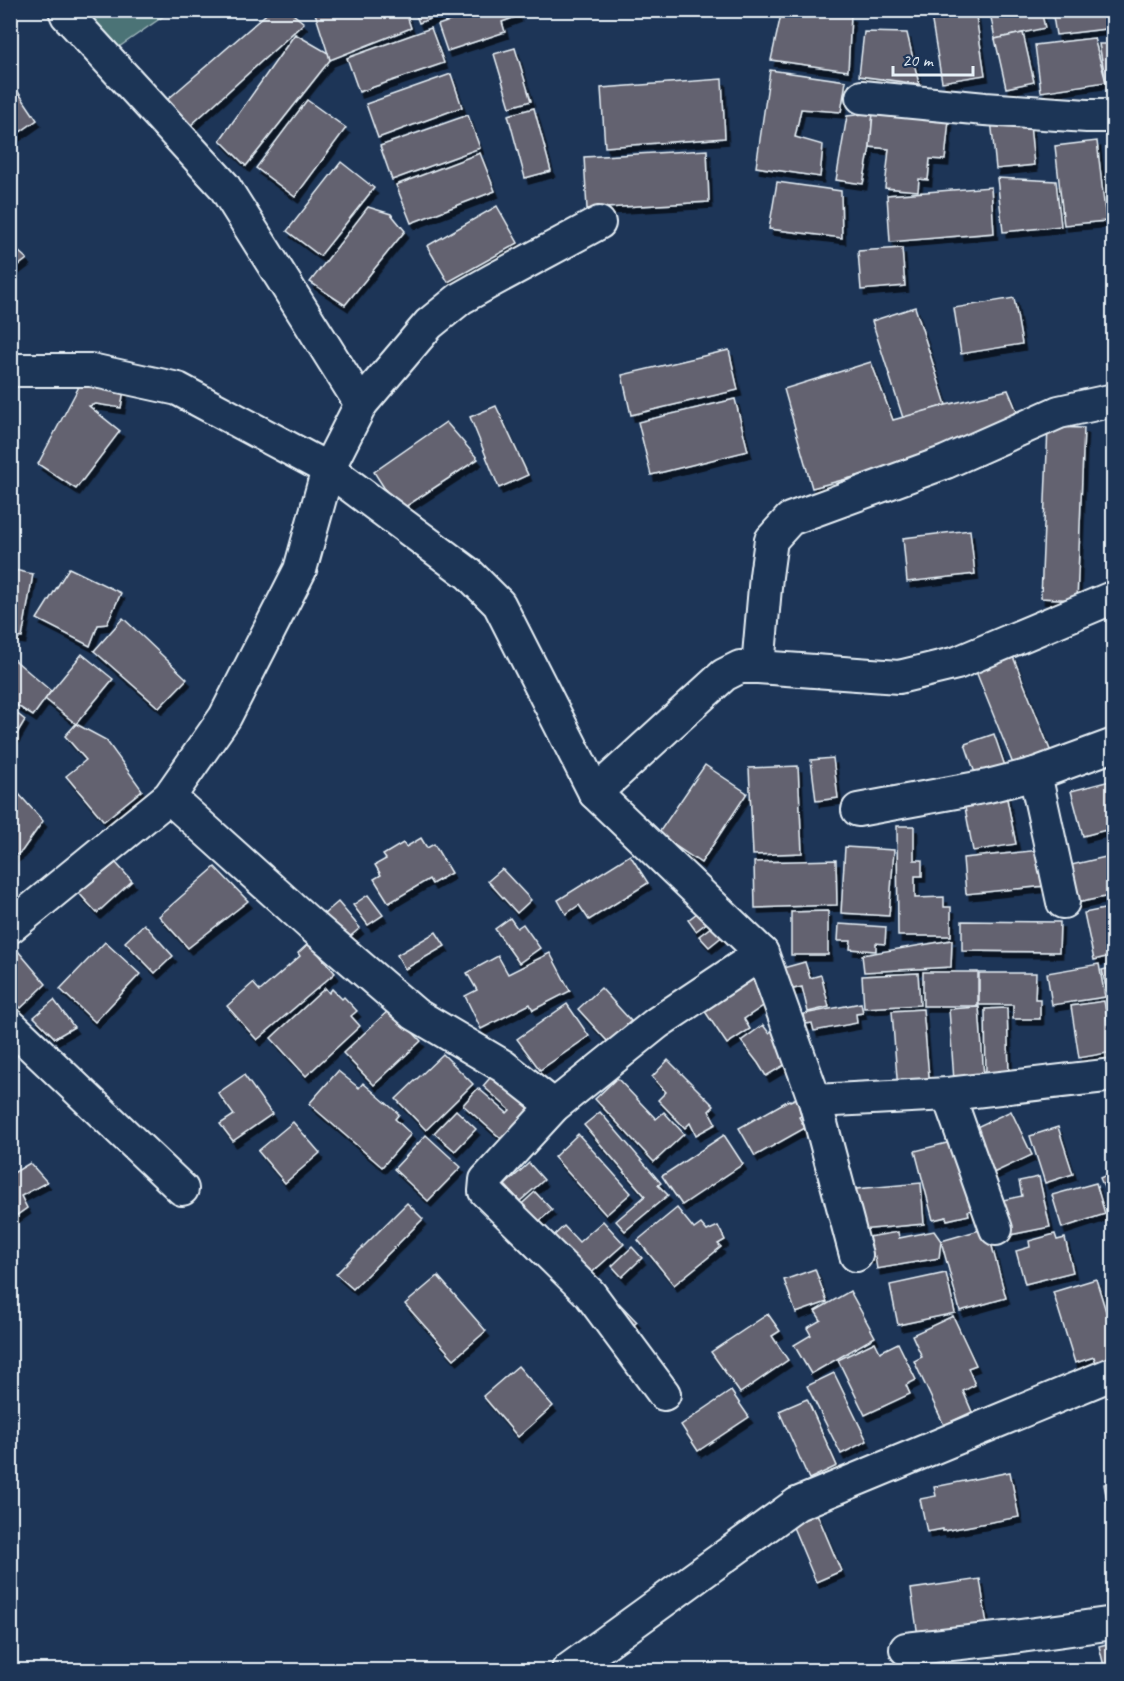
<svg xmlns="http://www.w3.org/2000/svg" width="1124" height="1681" font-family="Caveat,sans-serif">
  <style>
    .green { fill: #4b7376; stroke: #9ab2b7; stroke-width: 1.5 }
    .building { fill: #64626f; stroke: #e8f1f8; stroke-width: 1.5; filter: url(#shadow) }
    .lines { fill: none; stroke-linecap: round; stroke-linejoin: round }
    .minor-casing { stroke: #e8f1f8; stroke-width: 36 }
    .minor { stroke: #1d3557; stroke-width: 32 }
  </style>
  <defs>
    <filter id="shadow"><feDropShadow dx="3.5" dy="6" stdDeviation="0" flood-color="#0009"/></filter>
  </defs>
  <rect width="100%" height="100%" fill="#1d3557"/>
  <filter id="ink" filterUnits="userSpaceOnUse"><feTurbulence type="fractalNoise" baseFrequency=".0167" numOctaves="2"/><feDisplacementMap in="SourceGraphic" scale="12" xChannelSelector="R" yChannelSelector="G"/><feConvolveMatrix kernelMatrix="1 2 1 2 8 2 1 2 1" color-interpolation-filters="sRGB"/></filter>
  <g filter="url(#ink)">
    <!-- green -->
    <polygon class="green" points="87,11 171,11 116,49"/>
    <!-- building -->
    <g class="building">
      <polygon points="271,10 288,10 304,23 190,126 167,100"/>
      <polygon points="314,10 405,10 411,28 330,60"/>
      <polygon points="414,10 453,10 419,23"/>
      <polygon points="481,10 492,10 493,13 501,10 516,10 518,16 502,22 505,32 447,51 438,25"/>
      <polygon points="782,10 826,10 851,15 848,71 771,60"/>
      <polygon points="930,10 975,10 985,75 942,82"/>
      <polygon points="997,10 1041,10 1045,28 995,39 990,12"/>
      <polygon points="1052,10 1114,10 1114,28 1056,35"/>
      <polygon points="431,28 444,63 359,92 347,58"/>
      <polygon points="864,32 907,33 919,84 859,76"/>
      <polygon points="1023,33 1034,82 1006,88 995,39"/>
      <polygon points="295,34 328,53 330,60 246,166 220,140"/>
      <polygon points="1094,38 1106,82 1041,92 1035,45"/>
      <polygon points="1099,44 1114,44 1114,82 1106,82"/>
      <polygon points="515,48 531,101 510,107 494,54"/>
      <polygon points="770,70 846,81 841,112 801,109 795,137 823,145 820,177 756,167"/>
      <polygon points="451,74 462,107 378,138 366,104"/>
      <polygon points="722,79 725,138 605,147 601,88"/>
      <polygon points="10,80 37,120 10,139"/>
      <polygon points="307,100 346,128 295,197 256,168"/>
      <polygon points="534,108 551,171 525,178 508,115"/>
      <polygon points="873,113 870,147 863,184 836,180 847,116"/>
      <polygon points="873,113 949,120 945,160 930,159 928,180 919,179 918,191 885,188 889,149 870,147"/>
      <polygon points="468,115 480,148 392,180 380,146"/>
      <polygon points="1029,115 1034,165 996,169 991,119"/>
      <polygon points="1114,127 1114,172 1113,172 1108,128"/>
      <polygon points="1097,141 1106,221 1064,225 1055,146"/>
      <polygon points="707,150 709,202 587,209 584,157"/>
      <polygon points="480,153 495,191 411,223 396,185"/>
      <polygon points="341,162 374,188 320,256 287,231"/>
      <polygon points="997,178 1056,181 1061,226 1003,232"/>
      <polygon points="777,182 841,191 842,238 769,229"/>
      <polygon points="991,187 994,233 890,242 887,195"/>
      <polygon points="497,206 518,243 448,282 427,246"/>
      <polygon points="368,207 391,214 405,231 345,305 310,282"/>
      <polygon points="10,244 27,259 10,272"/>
      <polygon points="902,248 905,286 861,290 858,251"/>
      <polygon points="1014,298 1022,344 961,354 954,308"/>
      <polygon points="915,307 946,405 903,418 872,321"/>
      <polygon points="729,350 738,390 631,415 622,375"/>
      <polygon points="871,362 893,420 946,405 1008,390 1020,419 911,462 812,488 784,389"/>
      <polygon points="83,379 124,389 121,408 96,404 89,406 120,431 76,489 38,464"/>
      <polygon points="735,399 748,451 651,475 638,422"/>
      <polygon points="496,406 528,475 499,488 470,417"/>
      <polygon points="446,422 478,459 399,511 374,472"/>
      <polygon points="1048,427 1084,428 1077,600 1041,598"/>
      <polygon points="970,530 975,574 907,582 903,538"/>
      <polygon points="69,568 121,593 107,624 98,625 90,646 37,619"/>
      <polygon points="10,569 33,574 22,638 10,636"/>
      <polygon points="123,618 187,679 159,708 94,651"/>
      <polygon points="82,654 113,679 76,724 45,699"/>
      <polygon points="1012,654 1052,755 1015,769 975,669"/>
      <polygon points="10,656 51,691 33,716 10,701"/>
      <polygon points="10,708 25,720 10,745"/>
      <polygon points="76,724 106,740 142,790 104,821 66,776 86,760 65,736"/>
      <polygon points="994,734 1006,769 977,779 965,744"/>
      <polygon points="833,758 838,798 816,801 811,760"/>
      <polygon points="705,765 747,793 701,863 658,834"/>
      <polygon points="798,766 802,853 753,855 749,768"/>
      <polygon points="1114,780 1114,828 1083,836 1071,791"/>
      <polygon points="10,784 43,821 22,851 10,859"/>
      <polygon points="1006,794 1016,844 973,851 964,802"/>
      <polygon points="897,826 914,826 914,860 922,860 922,876 915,876 915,898 944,897 944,907 951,907 951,936 898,936"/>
      <polygon points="421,838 427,848 434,844 451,873 432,884 429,879 389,903 374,879 381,875 375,865 386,859 383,855 403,843 406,847"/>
      <polygon points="845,847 894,850 889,916 841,913"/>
      <polygon points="1041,850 1045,886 966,894 963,858"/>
      <polygon points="630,855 648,883 589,920 579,905 566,914 558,900"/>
      <polygon points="1114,855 1114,895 1072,904 1063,867"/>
      <polygon points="836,860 837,905 755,908 754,862"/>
      <polygon points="116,863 132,881 97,913 78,892"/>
      <polygon points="215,867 248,901 188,948 159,916"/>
      <polygon points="502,869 531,900 517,913 488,881"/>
      <polygon points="368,895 383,915 368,925 353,905"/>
      <polygon points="338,902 360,928 346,940 324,914"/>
      <polygon points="1114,907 1114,955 1094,960 1084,913"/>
      <polygon points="701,910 709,921 696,931 688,920"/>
      <polygon points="828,911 828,955 791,955 791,912"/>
      <polygon points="510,918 517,928 523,924 540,948 519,963 495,929"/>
      <polygon points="962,921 1060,922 1059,952 962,951"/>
      <polygon points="144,924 173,956 155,973 125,942"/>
      <polygon points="715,924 724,935 709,947 699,936"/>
      <polygon points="839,924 886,927 885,944 876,943 876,951 850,949 851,941 838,941"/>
      <polygon points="436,932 445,946 405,969 397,955"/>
      <polygon points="952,940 951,967 864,972 862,955"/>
      <polygon points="105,942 140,974 95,1022 60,989"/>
      <polygon points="309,943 335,973 257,1040 227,1006 253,983 260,991 300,956 298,953"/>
      <polygon points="18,951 46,984 21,1008 10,998 10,957"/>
      <polygon points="550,953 570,991 533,1010 530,1004 481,1029 465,996 477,990 467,973 498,956 508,974"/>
      <polygon points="805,962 810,978 821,975 829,1007 808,1012 802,987 789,990 783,968"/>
      <polygon points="1099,964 1105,997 1052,1005 1047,973"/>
      <polygon points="1114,967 1114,1019 1102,970"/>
      <polygon points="755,968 775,998 744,1019 750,1029 727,1044 700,1004"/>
      <rect x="923" y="972" width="55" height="34"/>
      <polygon points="918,973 920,1005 864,1008 862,976"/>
      <polygon points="979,973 1036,973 1035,999 1040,999 1040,1019 1013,1019 1013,1005 979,1005"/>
      <polygon points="325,988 329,993 332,989 342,999 344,997 357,1011 351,1016 360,1026 306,1076 271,1038"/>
      <polygon points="601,988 631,1021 608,1042 578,1009"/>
      <polygon points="54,1000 74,1027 55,1038 34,1017"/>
      <polygon points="1104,1001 1113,1052 1079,1058 1071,1006"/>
      <polygon points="861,1003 863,1013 856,1014 857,1023 814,1031 812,1023 806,1024 804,1014"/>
      <polygon points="567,1004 589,1036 540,1070 517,1039"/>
      <polygon points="979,1007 984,1078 954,1081 949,1009"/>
      <polygon points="1007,1008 1009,1074 986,1075 985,1009"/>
      <polygon points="390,1009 421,1041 374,1085 343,1053"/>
      <polygon points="923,1009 930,1088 898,1091 892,1011"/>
      <polygon points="763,1025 769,1033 778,1026 791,1061 766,1076 758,1063 741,1041"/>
      <polygon points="443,1054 473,1084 426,1130 396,1099"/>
      <polygon points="668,1060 714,1106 709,1111 716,1124 696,1135 690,1123 685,1128 658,1100 666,1092 652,1077"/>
      <polygon points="338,1071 359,1088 363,1083 399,1114 395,1119 411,1134 382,1167 309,1104"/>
      <polygon points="496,1071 538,1108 506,1143 463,1105 478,1088 507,1113 510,1110 483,1086"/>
      <polygon points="244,1075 272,1114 233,1141 220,1124 234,1115 218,1093"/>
      <polygon points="617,1078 656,1119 664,1112 684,1134 654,1162 595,1099"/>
      <polygon points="799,1097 807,1113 799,1117 805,1128 755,1156 739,1128 789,1100 790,1101"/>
      <polygon points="456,1110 476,1129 455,1151 434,1133"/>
      <polygon points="1011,1111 1032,1155 991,1174 970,1130"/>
      <polygon points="600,1112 661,1183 658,1185 668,1195 625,1231 616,1221 645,1196 584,1125"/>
      <polygon points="293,1122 320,1153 285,1183 258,1151"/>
      <polygon points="1058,1127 1073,1174 1045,1183 1030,1136"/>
      <polygon points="578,1134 631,1193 606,1215 554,1157"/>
      <polygon points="426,1135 461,1167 428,1201 394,1169"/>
      <polygon points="724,1135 743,1164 682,1205 662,1176"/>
      <polygon points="955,1141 976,1209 968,1211 969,1215 947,1220 946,1217 933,1220 915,1151"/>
      <polygon points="30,1163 47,1182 21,1196 27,1208 10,1220 10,1175"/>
      <polygon points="529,1163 544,1180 520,1201 505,1185"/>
      <polygon points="1114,1172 1114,1211 1100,1178"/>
      <polygon points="1039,1177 1050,1227 1005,1236 998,1201 1022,1196 1019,1181"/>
      <polygon points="921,1183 924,1224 860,1230 856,1189"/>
      <polygon points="1096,1183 1105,1214 1062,1228 1052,1195"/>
      <polygon points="535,1192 552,1210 530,1229 514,1211"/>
      <polygon points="407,1203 423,1219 353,1289 336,1274"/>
      <polygon points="677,1208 694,1229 701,1224 707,1231 718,1226 725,1240 718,1244 721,1247 674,1285 638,1240"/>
      <polygon points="603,1221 624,1244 580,1283 545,1244 564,1226 579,1242"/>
      <polygon points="987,1228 1006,1298 960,1311 941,1241"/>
      <polygon points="934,1231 941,1241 939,1258 877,1269 875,1257 866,1258 862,1238 898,1232 899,1238"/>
      <polygon points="1055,1234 1057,1240 1065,1238 1073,1272 1025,1284 1016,1251 1030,1247 1029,1241"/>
      <polygon points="632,1247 642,1258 622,1277 612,1266"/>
      <polygon points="815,1269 827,1302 796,1313 784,1280"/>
      <polygon points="946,1273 955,1313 898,1325 890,1285"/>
      <polygon points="438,1276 486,1331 454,1359 405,1304"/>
      <polygon points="1096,1279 1108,1318 1114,1316 1114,1357 1096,1363 1094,1357 1075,1363 1053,1292"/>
      <polygon points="850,1291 875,1337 811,1374 794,1345 811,1335 807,1328 821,1320 815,1311"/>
      <polygon points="619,1303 637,1322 624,1334 606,1314"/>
      <polygon points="768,1314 780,1331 772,1336 788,1360 740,1393 711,1352"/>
      <polygon points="953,1316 976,1365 968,1368 975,1385 963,1391 972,1412 944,1425 914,1361 922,1357 912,1335"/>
      <polygon points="875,1342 880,1352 898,1343 916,1380 906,1385 910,1394 865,1415 838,1360"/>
      <polygon points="518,1366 553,1406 518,1437 483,1396"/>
      <polygon points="834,1373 867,1441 841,1454 807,1386"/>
      <polygon points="731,1391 749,1417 698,1451 681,1425"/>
      <polygon points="807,1399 837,1466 809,1479 779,1411"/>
      <polygon points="1010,1472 1019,1517 943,1531 943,1529 927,1532 920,1499 936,1496 934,1487"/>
      <polygon points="1114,1482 1114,1515 1110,1516 1104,1484"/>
      <polygon points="815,1509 841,1571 816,1582 790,1520"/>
      <polygon points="980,1579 988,1632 919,1643 911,1589"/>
      <polygon points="1114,1642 1114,1670 1105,1670 1099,1646"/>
    </g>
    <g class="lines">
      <!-- minor casing -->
      <g class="minor-casing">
        <g id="minor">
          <polyline points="65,10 67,15 224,186 361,404"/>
          <polyline points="862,97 985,109 1087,116 1114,116"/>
          <polyline points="10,370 91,370 178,389 328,469 469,574 499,604 595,793 762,953 815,1101 856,1255"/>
          <polyline points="758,667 766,576 771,540 790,519 946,462 1059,412 1114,400"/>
          <polyline points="1035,774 1063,902"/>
          <polyline points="595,793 724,675 740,667 758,667 899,677 957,663 1114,597"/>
          <polyline points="169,797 310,924 415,1014 503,1066 554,1106"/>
          <polyline points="858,810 988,786 1035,774 1114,745"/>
          <polyline points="10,927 169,797 225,717 300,570 328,469 361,404 429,324 461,298 493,280 599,223"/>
          <polyline points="10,1025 182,1189"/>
          <polyline points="948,1094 996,1229"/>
          <polyline points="815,1101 948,1094 1114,1075"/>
          <polyline points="664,1394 590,1294 485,1191 486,1180 554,1106 657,1023 762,953"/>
          <polyline points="906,1649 1006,1638 1114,1623"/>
          <polyline points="568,1670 797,1504 1114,1373"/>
        </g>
      </g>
      <!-- minor -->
      <use href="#minor" class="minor"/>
    </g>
  </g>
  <!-- margin -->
  <rect width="1124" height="1681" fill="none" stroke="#1d3557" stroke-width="36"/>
  <rect x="18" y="18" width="1088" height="1645" fill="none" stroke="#e8f1f8" stroke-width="2" filter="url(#ink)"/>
  <!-- scale -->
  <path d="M893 66v9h80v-9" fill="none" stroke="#e8f1f8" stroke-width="3"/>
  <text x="902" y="66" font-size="18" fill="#e8f1f8" stroke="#1d3557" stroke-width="4.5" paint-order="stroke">20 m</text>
</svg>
